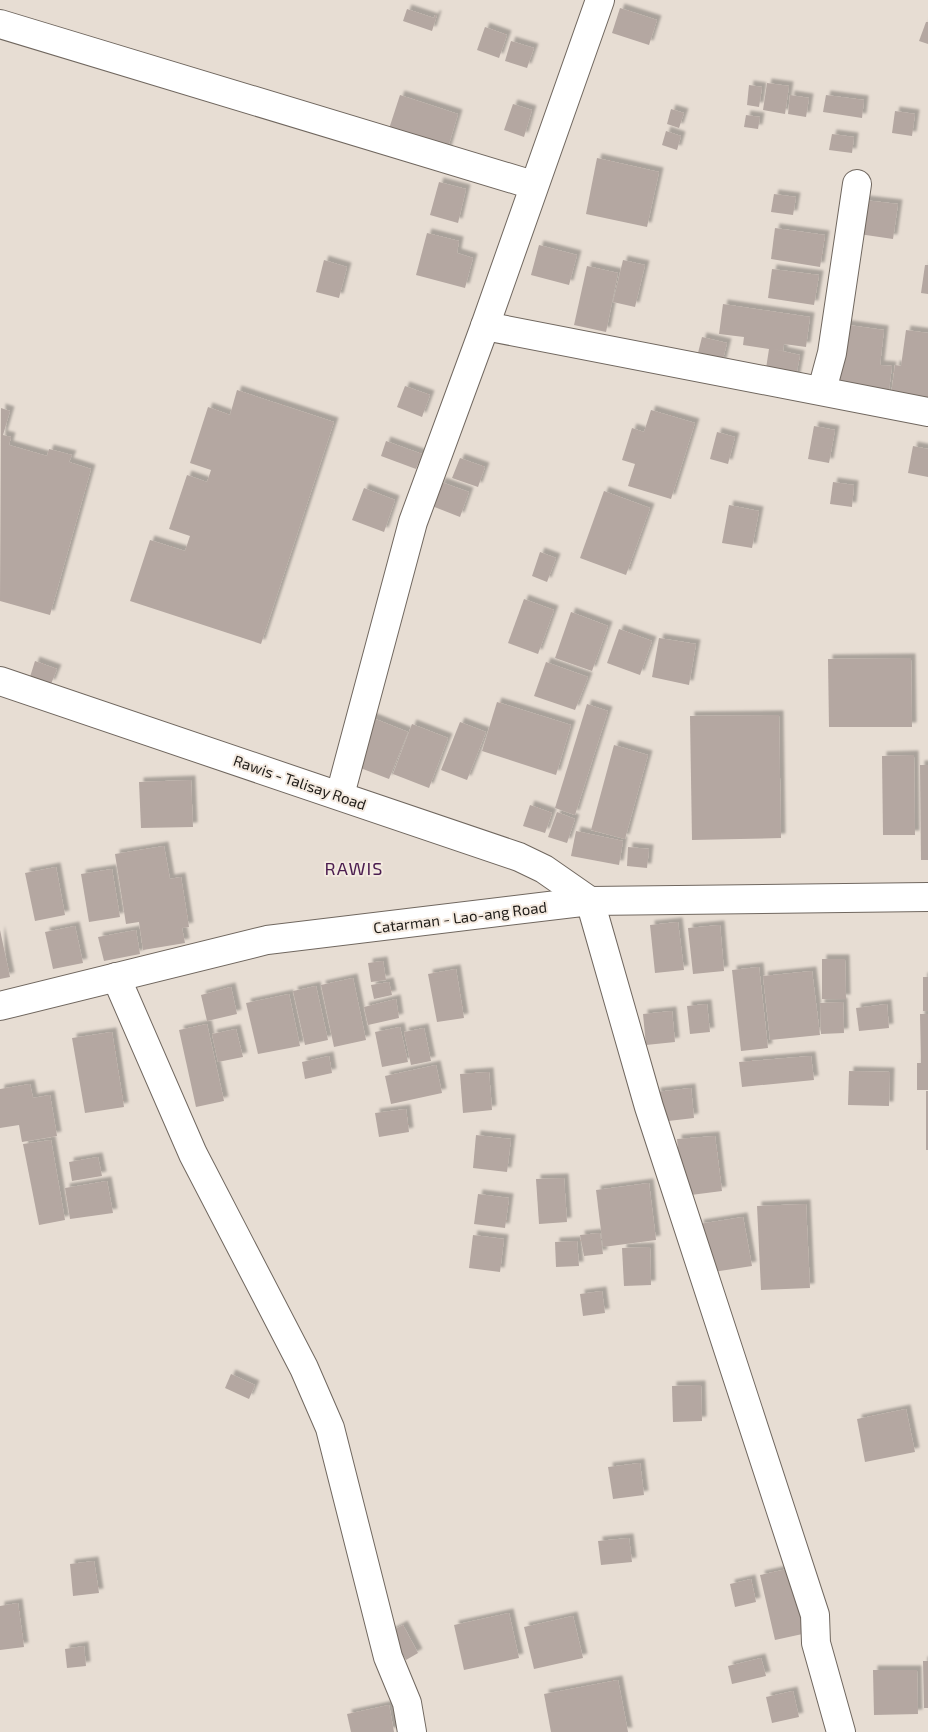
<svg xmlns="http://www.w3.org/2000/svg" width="928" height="1732" font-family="'Exo 2',sans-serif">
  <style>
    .building { fill: #b4a7a1; filter: url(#shadow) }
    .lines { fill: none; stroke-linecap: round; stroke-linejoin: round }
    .minor-casing { stroke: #70675f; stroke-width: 30 }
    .major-casing { stroke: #70675f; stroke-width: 30 }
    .minor { stroke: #fff; stroke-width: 28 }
    .major { stroke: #fff; stroke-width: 28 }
    .labels { text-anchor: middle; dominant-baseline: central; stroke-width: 4; stroke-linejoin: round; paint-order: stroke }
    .street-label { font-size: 15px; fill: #1e1b17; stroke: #f4eae0 }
    .quarter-label { font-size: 18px; letter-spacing: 1px; fill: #4b1d4f; stroke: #f4eae0 }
  </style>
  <defs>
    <filter id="shadow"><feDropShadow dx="4.5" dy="-4.5" stdDeviation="1" flood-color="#0004"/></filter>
  </defs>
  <rect width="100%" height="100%" fill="#e7ddd3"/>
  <!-- building -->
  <g class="building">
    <polygon points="620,8 657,20 649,45 612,33"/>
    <polygon points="407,9 434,18 435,15 437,15 432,31 403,21"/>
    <polygon points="926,22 928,22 928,44 919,41"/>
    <polygon points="485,27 507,35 499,58 477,50"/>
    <polygon points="511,41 534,48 527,68 505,61"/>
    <polygon points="767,83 789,86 785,114 763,110"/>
    <polygon points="749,85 762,87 759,107 747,105"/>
    <polygon points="400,95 458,114 446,154 387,135"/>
    <polygon points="790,95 809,98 806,117 788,114"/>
    <polygon points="826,95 864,100 862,118 823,112"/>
    <polygon points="513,104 532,110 524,137 504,130"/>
    <polygon points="671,109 684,113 679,128 667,124"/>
    <polygon points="895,111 915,114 912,136 892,133"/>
    <polygon points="746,115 760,117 758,129 744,127"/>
    <polygon points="666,131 681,136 677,150 662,145"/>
    <polygon points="832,134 854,137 852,153 829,150"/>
    <polygon points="597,158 659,172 647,227 586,214"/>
    <polygon points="439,182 466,189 458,223 430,215"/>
    <polygon points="774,194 796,197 793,215 771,212"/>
    <polygon points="864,200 898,204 893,239 859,234"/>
    <polygon points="775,228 825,235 820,267 771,259"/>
    <polygon points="427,233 459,241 457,253 473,258 465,288 416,275"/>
    <polygon points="539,245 577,255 569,285 531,275"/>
    <polygon points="324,260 347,267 339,298 316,292"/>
    <polygon points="623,260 645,265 635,307 613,302"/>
    <polygon points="925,265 928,265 928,294 921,293"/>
    <polygon points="587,266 618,273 606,332 574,325"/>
    <polygon points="772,269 819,275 814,305 768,298"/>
    <polygon points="723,304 810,317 806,347 784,344 783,351 773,349 800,355 795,382 765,375 769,349 743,345 744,337 719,334"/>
    <polygon points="841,324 884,330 880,365 892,366 888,399 829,391"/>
    <polygon points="906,330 928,333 928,408 890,402 895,365 901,366"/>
    <polygon points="702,337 727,343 722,363 697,357"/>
    <polygon points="405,386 430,395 422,417 397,407"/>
    <polygon points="237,390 334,422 261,644 130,601 150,540 185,551 190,536 169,529 187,475 207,482 211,470 190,463 208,407 230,415"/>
    <polygon points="1,408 10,411 3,435 11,437 9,445 47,456 49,449 72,455 69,462 91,469 50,615 0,601"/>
    <polygon points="651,410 695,423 671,499 628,486 635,464 622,460 632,428 644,432"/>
    <polygon points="814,426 835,430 829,463 808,459"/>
    <polygon points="717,432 735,437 728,464 710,459"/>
    <polygon points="386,441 422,454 416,469 381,456"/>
    <polygon points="913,446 928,449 928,477 908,473"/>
    <polygon points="460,458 485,467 478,487 452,478"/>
    <polygon points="441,482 469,492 460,517 432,506"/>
    <polygon points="833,482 854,485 852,507 830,504"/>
    <polygon points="364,488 395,500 384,532 352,520"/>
    <polygon points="604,491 650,508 626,575 580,558"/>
    <polygon points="729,505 759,511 752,548 722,543"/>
    <polygon points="540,552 556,558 547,582 532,576"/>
    <polygon points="524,599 554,610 538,654 508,643"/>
    <polygon points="571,612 608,626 592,671 555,658"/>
    <polygon points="619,629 652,641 640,675 607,663"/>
    <polygon points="659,638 696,644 689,685 652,677"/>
    <polygon points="911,658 912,727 829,727 828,659"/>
    <polygon points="35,661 57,669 51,684 30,677"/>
    <polygon points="546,662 588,677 575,710 534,696"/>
    <polygon points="497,702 571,725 556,775 482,751"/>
    <polygon points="587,704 608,711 575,815 555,808"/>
    <polygon points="779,715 781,838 692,840 690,716"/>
    <polygon points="368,716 408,732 389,779 350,764"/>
    <polygon points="460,722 486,732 467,780 441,770"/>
    <polygon points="412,724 448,738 429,788 393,774"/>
    <polygon points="614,745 648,755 625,839 591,830"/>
    <polygon points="914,755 915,835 883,835 882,756"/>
    <polygon points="920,765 928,765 928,860 921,860"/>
    <polygon points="191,780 193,827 141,828 139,782"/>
    <polygon points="530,805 552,813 545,833 523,826"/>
    <polygon points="557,812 575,819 567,843 548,837"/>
    <polygon points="576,831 623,841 619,865 571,856"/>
    <polygon points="164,846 170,879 181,877 189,927 182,928 185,943 143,950 139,922 126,924 115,854"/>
    <polygon points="628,847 649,849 647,868 627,866"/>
    <polygon points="56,867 65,915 35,921 25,873"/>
    <polygon points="112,869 120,917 89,922 81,874"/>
    <polygon points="678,922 684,970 655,973 650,925"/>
    <polygon points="720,925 724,971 693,974 688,928"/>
    <polygon points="75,926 83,963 53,969 45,932"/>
    <polygon points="0,930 10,977 0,979"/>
    <polygon points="136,930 140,954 104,961 98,937"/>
    <polygon points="822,959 845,959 846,999 822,999"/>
    <polygon points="383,961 386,980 371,982 368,963"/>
    <polygon points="759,967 768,1048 741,1051 732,970"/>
    <polygon points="456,969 464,1018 437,1022 428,974"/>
    <polygon points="812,971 820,1035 770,1040 763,976"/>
    <rect x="923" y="977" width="5" height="34"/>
    <polygon points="353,978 366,1040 334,1047 321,985"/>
    <polygon points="389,982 392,995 374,999 371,985"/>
    <polygon points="316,986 328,1040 305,1045 293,991"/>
    <polygon points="231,987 237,1014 207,1021 201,995"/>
    <polygon points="289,994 300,1046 258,1054 246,1003"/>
    <polygon points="396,999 399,1018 368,1025 364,1007"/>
    <polygon points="843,1002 844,1033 821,1034 820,1003"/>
    <polygon points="707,1004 710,1032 690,1034 687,1006"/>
    <polygon points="887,1004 889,1028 859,1031 856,1008"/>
    <polygon points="672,1011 675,1042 646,1045 643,1014"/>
    <polygon points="920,1014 928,1014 928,1090 917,1090 917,1063 921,1063"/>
    <polygon points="207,1024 224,1101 196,1107 179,1030"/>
    <polygon points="400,1027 408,1062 382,1067 375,1032"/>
    <polygon points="424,1028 431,1061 411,1065 404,1032"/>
    <polygon points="236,1029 243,1057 218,1062 212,1034"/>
    <polygon points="112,1032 124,1107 85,1113 72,1038"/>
    <polygon points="329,1056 332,1073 305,1079 302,1062"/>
    <polygon points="811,1056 814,1080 742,1087 739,1062"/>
    <polygon points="436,1065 442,1093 391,1104 385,1076"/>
    <polygon points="849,1071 890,1072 889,1106 848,1105"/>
    <polygon points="489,1072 492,1110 463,1113 460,1074"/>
    <polygon points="30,1084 33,1098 50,1095 57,1136 22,1142 19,1125 0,1128 0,1089"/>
    <polygon points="691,1088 694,1118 660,1122 656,1092"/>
    <rect x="926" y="1091" width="2" height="59"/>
    <polygon points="406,1109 409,1132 379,1137 375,1113"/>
    <polygon points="476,1135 511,1139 507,1172 473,1168"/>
    <polygon points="715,1136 722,1191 683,1196 677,1139"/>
    <polygon points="51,1140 65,1220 39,1225 23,1144"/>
    <polygon points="98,1157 102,1176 72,1181 69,1162"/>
    <polygon points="564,1178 567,1222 539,1224 536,1179"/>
    <polygon points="107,1181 113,1213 70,1219 65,1188"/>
    <polygon points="649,1183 656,1240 603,1247 596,1190"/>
    <polygon points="478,1194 509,1198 505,1228 474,1224"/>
    <polygon points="806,1204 810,1288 761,1290 757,1206"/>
    <polygon points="743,1217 752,1266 707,1273 699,1224"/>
    <polygon points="600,1233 603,1254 584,1256 580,1235"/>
    <polygon points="473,1235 504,1239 500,1272 469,1268"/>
    <polygon points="577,1241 579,1266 556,1267 555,1242"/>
    <polygon points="650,1247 651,1285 624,1286 622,1248"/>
    <polygon points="602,1291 605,1313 583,1316 580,1294"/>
    <polygon points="231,1374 255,1385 249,1399 225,1388"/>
    <polygon points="701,1385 702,1421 673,1422 672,1386"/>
    <polygon points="906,1409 915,1452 865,1462 857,1419"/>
    <polygon points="640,1463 644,1495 613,1499 608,1467"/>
    <polygon points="629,1538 632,1562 601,1565 598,1541"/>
    <polygon points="94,1561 99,1593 73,1596 70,1564"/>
    <polygon points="792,1568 807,1633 775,1640 760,1575"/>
    <polygon points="751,1579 756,1602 735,1607 730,1584"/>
    <polygon points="18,1603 24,1647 0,1650 0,1606"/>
    <polygon points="509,1613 519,1658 464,1670 454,1625"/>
    <polygon points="573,1616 583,1658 534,1669 524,1627"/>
    <polygon points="403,1625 418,1653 406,1660 390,1632"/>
    <polygon points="84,1646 86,1666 67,1668 65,1649"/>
    <polygon points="761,1658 766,1676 732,1684 728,1666"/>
    <polygon points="923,1661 928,1661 928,1708 924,1708"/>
    <polygon points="873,1670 917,1670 918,1714 874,1715"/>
    <polygon points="618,1680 628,1732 551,1732 544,1694"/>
    <polygon points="793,1691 799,1717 772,1723 766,1697"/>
    <polygon points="389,1705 394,1732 351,1732 347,1714"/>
  </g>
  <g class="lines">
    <!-- minor casing -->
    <g class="minor-casing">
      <g id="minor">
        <polyline points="0,24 533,185"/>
        <polyline points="485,326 928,412"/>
        <polyline points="822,390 832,353 857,184"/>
        <polyline points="340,795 413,522 485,326 600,0"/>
        <polyline points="116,977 193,1154 304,1368 330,1428 388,1657 407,1703 412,1732"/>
        <polyline points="0,1006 267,940 590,901 649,1107 815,1615 816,1643 841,1732"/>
      </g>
    </g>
    <!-- major casing -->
    <g class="major-casing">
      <polyline id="major" points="0,681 519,857 544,869 590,901 928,897"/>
    </g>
    <!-- minor -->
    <use href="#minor" class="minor"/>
    <!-- major -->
    <use href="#major" class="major"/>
  </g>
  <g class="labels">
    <!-- street labels -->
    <g class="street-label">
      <text transform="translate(300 782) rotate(19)">Rawis - Talisay Road</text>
      <text transform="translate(460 917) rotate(-7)">Catarman - Lao-ang Road</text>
    </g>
    <!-- quarter labels -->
    <g class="quarter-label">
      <text x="354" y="868">RAWIS</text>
    </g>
  </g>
</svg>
